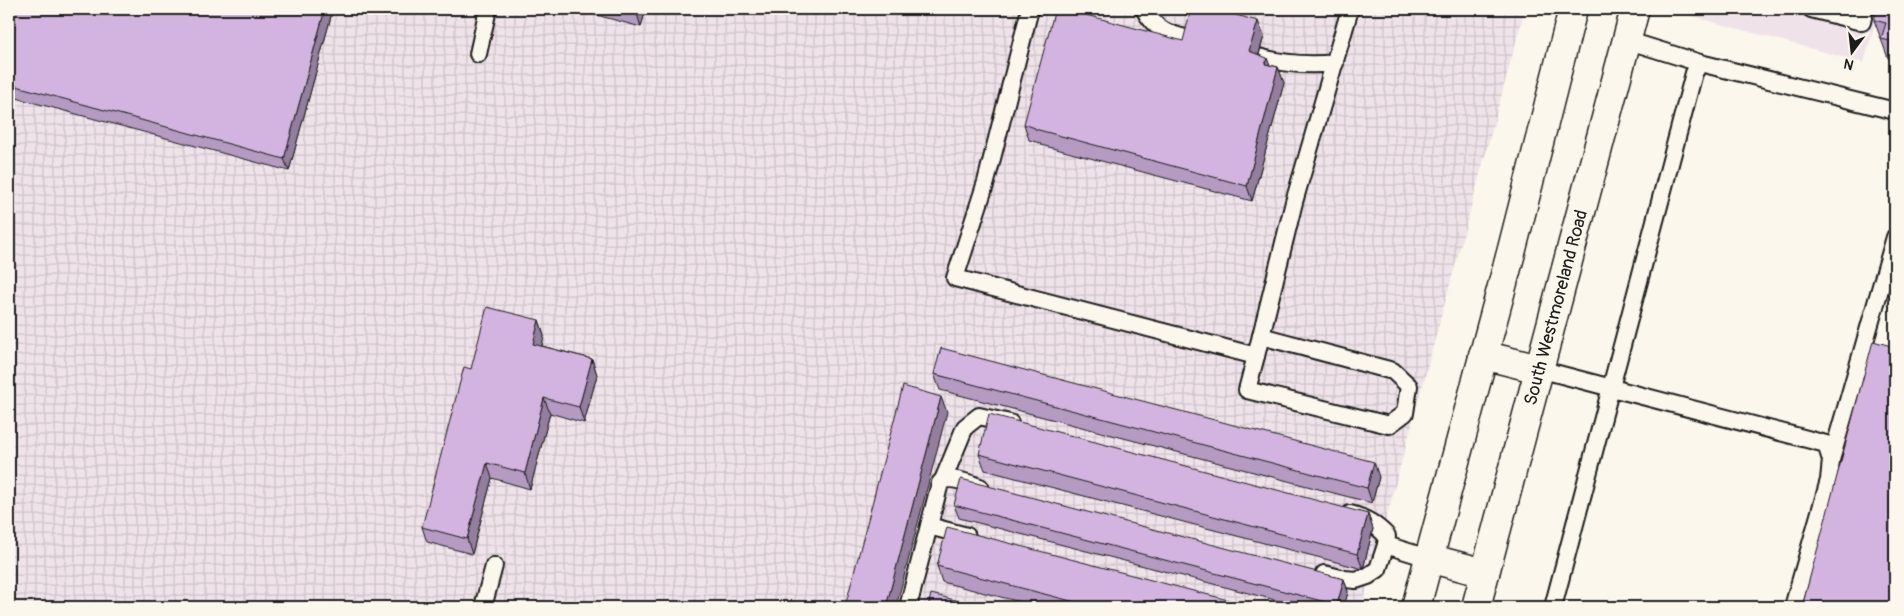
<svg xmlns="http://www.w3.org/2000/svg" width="1904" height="616" font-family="Pangolin,sans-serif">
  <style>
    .built { fill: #efe3e9 }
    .industrial { fill: url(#industrial-grid) }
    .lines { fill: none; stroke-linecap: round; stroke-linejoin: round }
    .service-casing { stroke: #1c1c1c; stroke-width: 20 }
    .secondary-casing { stroke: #1c1c1c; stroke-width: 31 }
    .service { stroke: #fbf7ec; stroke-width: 16 }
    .secondary { stroke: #fbf7ec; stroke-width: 28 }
    .wall { fill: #b59bc2; stroke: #1c1c1c }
    .shaded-wall { fill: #947e9e; stroke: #1c1c1c }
    .building { fill: #d3b4e1; stroke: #1c1c1c }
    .labels { text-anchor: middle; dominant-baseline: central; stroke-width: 5; stroke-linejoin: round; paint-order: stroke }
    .street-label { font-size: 18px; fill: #1c1c1c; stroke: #fbf7ec }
  </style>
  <defs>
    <pattern id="industrial-grid" width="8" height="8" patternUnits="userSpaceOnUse" patternTransform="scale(1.25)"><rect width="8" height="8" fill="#efe3e9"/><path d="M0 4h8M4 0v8" fill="none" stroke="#ccc2c7"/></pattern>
  </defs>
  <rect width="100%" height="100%" fill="#fbf7ec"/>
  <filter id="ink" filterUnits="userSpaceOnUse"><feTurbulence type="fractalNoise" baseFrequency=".02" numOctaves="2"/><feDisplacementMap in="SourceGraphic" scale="10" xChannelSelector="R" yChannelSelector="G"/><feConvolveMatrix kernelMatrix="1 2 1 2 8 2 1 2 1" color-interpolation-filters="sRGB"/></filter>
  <g filter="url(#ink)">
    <!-- built -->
    <polygon class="built" points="1665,9 1879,9 1864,63"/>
    <!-- industrial -->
    <polygon class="industrial" points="9,9 1525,9 1362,607 9,607"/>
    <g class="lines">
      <!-- service casing -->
      <g class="service-casing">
        <g id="service">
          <polyline points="1030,9 986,182 955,278 1256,356 1294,202 1350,9"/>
          <path d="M 1144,9 C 1157,32 1168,34 1193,40"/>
          <polyline points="1811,9 1862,22 1865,9"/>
          <polyline points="1626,40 1700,63"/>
          <polyline points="478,54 488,9"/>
          <path d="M 1258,57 C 1284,64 1308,66 1335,63"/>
          <polyline points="1256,356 1247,390 1389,425 1405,413 1409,386 1393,371 1261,336"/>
          <polyline points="1539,369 1826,444 1831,460 1829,480 1793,607"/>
          <polyline points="1831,460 1895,237"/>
          <polyline points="943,480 965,427 979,416 1010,423"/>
          <path d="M 1350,514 C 1366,518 1376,525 1387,536 L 1386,545"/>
          <polyline points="929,526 967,536"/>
          <polyline points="1324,574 1345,579 1356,580 1368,576 1378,569 1386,545 1428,558"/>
          <polyline points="483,607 494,566"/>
          <path d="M 908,607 L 940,483 C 948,474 970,484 980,487"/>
          <polyline points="1553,607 1694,73 1700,63 1895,111"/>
        </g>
      </g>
      <!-- secondary casing -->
      <g class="secondary-casing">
        <g id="secondary">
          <polyline points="1483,355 1539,369"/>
          <polyline points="1428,558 1485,573"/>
          <polyline points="1416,607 1512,249 1573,9"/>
          <path id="s1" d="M 1476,607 L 1635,9"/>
        </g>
      </g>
      <!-- service -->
      <use href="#service" class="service"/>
      <!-- secondary -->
      <use href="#secondary" class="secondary"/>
    </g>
    <!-- wall -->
    <g class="wall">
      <polygon points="9,9 333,9 289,171 9,96"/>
      <polygon points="574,9 646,9 641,27"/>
      <polygon points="1895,9 1895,60 1888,58 1874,20"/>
      <polygon points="1264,36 1259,55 1270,65 1278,67 1284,83 1252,201 1041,145 1040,143 1029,140 1024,124 1183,41"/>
      <polygon points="539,320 544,336 542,346 592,359 597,375 584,423 550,413 530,489 492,478 472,554 427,542 422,527 471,369"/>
      <polygon points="934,374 1379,477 1372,503 940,390"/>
      <polygon points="979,454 1368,514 1373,529 1363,569 985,470"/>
      <polygon points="954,505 1344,579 1348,592 1344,607 1302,607 959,518"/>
      <polygon points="937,566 1255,607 1040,607 942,582"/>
    </g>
    <!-- shaded-wall -->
    <g class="shaded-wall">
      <polygon points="325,9 333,9 289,171 284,159"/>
      <polygon points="638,9 646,9 641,27 637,14"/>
      <polygon points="1258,21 1264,36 1255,67 1249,51"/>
      <polygon points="1267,58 1273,73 1265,64"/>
      <polygon points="1278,67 1284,83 1252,201 1247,186"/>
      <polygon points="539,320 544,336 539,359 533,344"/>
      <polygon points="592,359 597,375 584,423 579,407"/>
      <polygon points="941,397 947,412 896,607 886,607"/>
      <polygon points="544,398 550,413 530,489 525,473"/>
      <polygon points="1374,462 1379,477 1372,503 1367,488"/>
      <polygon points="487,463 492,478 472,554 467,539"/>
      <polygon points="1368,514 1373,529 1363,569 1357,554"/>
      <polygon points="1344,579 1348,592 1344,607 1338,607 1337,605"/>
    </g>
    <!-- building -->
    <g class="building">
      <polygon points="9,9 325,9 284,159 9,84"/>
      <polygon points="616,9 638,9 637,14"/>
      <polygon points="1055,9 1064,9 1183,41 1191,9 1214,9 1258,21 1249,51 1267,58 1265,64 1278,67 1247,186 1035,129 1035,128 1024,124"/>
      <polygon points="1877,9 1895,9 1895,42 1881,39 1886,23 1874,20"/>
      <polygon points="487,307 539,320 533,344 592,359 579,407 544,398 525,473 487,463 467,539 422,527 464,367 471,369"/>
      <polygon points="1873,341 1895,347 1895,607 1802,607"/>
      <polygon points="941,348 1374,462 1367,488 934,374"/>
      <polygon points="903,386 941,397 886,607 845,607"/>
      <polygon points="989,414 1368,514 1357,554 979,454"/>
      <polygon points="961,479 1344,579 1337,605 954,505"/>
      <polygon points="947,527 1255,607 1094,607 937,566"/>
      <polygon points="931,594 983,607 928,607"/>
    </g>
  </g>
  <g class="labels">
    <!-- street labels -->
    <g class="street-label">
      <text stroke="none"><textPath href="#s1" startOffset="310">South Westmoreland Road</textPath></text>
    </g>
  </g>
  <!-- margin -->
  <rect width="1904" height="616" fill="none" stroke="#fbf7ec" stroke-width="30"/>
  <rect x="15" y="15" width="1874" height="586" fill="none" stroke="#1c1c1c" stroke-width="2" filter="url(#ink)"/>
  <!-- north arrow -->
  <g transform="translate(1852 52) rotate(195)" stroke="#fbf7ec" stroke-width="4" paint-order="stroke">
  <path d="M0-4L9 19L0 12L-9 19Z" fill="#1c1c1c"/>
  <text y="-8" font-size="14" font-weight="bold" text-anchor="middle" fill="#1c1c1c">N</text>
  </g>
</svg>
